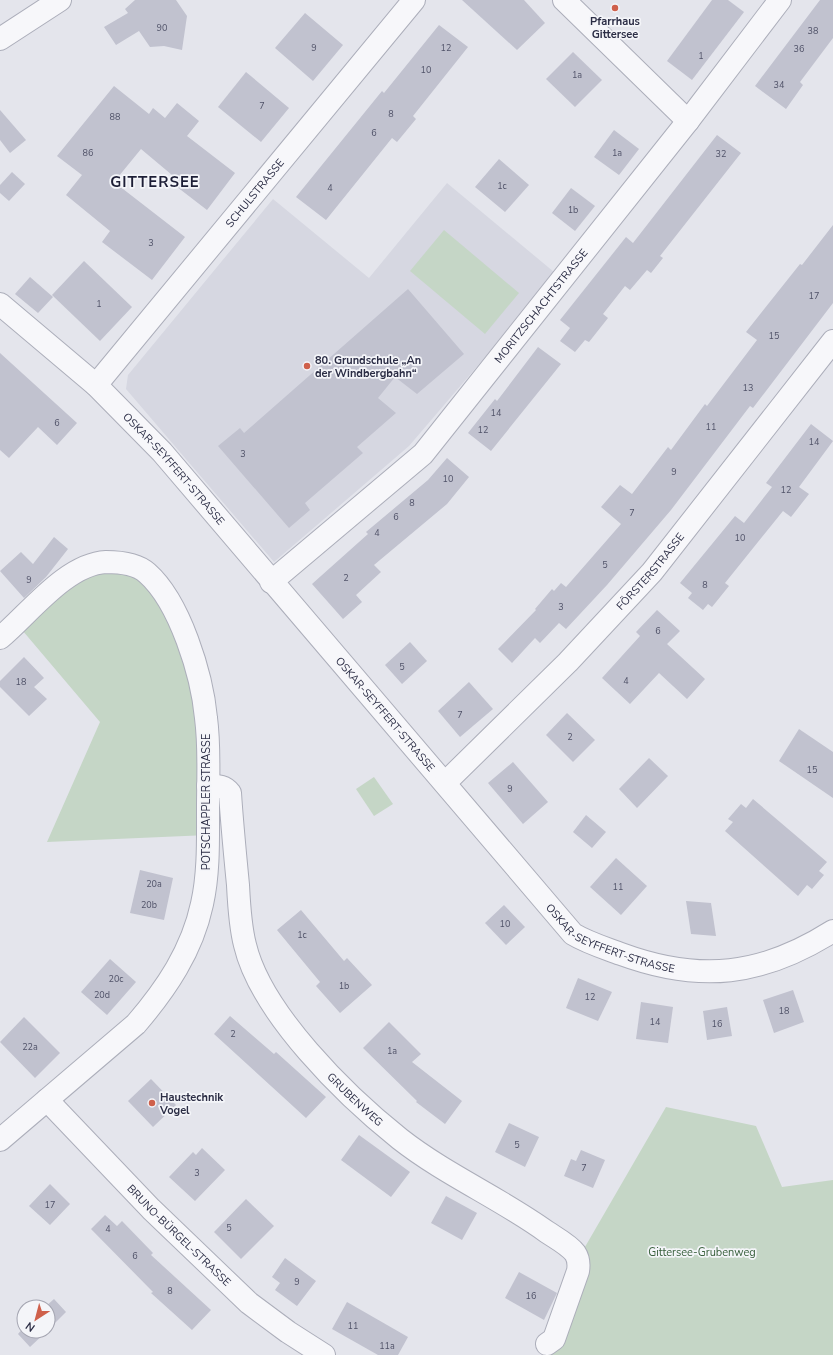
<svg xmlns="http://www.w3.org/2000/svg" width="833" height="1355" font-family="'Nunito Sans',sans-serif">
  <style>
    .built { fill: #d6d7e1 }
    .green { fill: #c5d6c6 }
    .building { fill: #c1c2cf }
    .lines { fill: none; stroke-linecap: round; stroke-linejoin: round }
    .minor-casing { stroke: #acaeba; stroke-width: 24 }
    .tertiary-casing { stroke: #acaeba; stroke-width: 24 }
    .minor { stroke: #f7f7fa; stroke-width: 22 }
    .tertiary { stroke: #f7f7fa; stroke-width: 22 }
    .poi-dot { fill: #cf604b; stroke: #f4f5f9; stroke-width: 1.5 }
    .labels { text-anchor: middle; dominant-baseline: central; stroke-width: 3.5; stroke-linejoin: round; paint-order: stroke }
    .number-label { font-size: 9px; fill: #505268 }
    .poi-label { font-size: 11px; font-weight: bold; fill: #2b2d45; stroke: #f4f5f9; text-anchor: start }
    .street-label { font-size: 11px; fill: #2b2d45; stroke: #f4f5f9 }
    .park-label { font-size: 11px; fill: #39603d; stroke: #f4f5f9 }
    .district-label { font-size: 15px; font-weight: bold; letter-spacing: 1px; fill: #1d1e36; stroke: #f4f5f9 }
  </style>
  <rect width="100%" height="100%" fill="#e4e5ec"/>
  <!-- built -->
  <polygon class="built" points="447,183 554,272 486,356 409,446 274,562 126,389 128,375 273,199 369,278"/>
  <!-- green -->
  <g class="green">
    <polygon points="444,230 519,293 485,334 410,271"/>
    <polygon points="133,566 191,653 208,835 47,842 100,722 17,624 71,575"/>
    <polygon points="374,777 393,804 374,816 356,789"/>
    <polygon points="666,1107 756,1126 782,1187 833,1180 833,1355 542,1355 578,1259"/>
  </g>
  <!-- building -->
  <g class="building">
    <polygon points="135,0 176,0 187,16 182,50 164,46 150,47 139,31 116,45 104,27 128,13 125,9"/>
    <polygon points="462,0 524,0 545,23 517,50"/>
    <polygon points="712,0 728,0 744,12 692,80 667,61"/>
    <polygon points="820,0 833,0 833,38 800,82 803,85 786,109 755,86"/>
    <polygon points="305,13 343,45 313,81 275,48"/>
    <polygon points="439,25 468,47 413,116 416,119 397,142 392,138 326,220 296,197 382,91 384,93"/>
    <polygon points="573,52 602,80 575,107 546,79"/>
    <polygon points="246,72 289,108 261,142 218,107"/>
    <polygon points="114,86 149,114 153,108 165,118 177,103 199,121 187,136 235,173 207,210 168,180 172,175 141,149 114,182 185,237 152,280 102,242 110,231 66,195 82,175 57,156"/>
    <polygon points="0,110 26,140 10,153 0,140"/>
    <polygon points="614,130 639,149 619,175 594,157"/>
    <polygon points="717,135 741,153 660,256 663,258 651,273 647,270 630,290 625,286 603,314 608,318 589,342 585,340 575,352 560,341 570,328 560,320 626,237 633,243"/>
    <polygon points="499,159 529,185 505,212 475,187"/>
    <polygon points="12,172 25,184 9,201 0,193 0,185"/>
    <polygon points="571,188 595,206 575,231 552,213"/>
    <polygon points="833,225 833,303 753,408 750,406 671,510 607,585 566,629 559,623 540,643 535,638 512,663 498,649 536,610 535,609 552,589 554,591 561,583 566,587 621,524 601,507 620,485 632,494 668,447 671,450 705,404 707,406 757,340 746,332 800,264 802,265"/>
    <polygon points="84,261 132,307 100,341 52,295"/>
    <polygon points="30,277 53,297 38,313 15,294"/>
    <polygon points="408,289 464,354 417,394 395,377 378,398 396,413 357,447 363,453 305,503 310,510 289,528 218,446 240,428 244,433"/>
    <polygon points="538,347 561,364 491,451 468,433 495,399 497,401"/>
    <polygon points="0,353 77,423 57,445 38,427 9,458 0,450"/>
    <polygon points="811,424 833,441 799,487 809,494 791,517 783,511 725,583 729,586 712,607 708,604 703,610 688,598 692,593 680,583 735,516 744,523 772,487 766,483"/>
    <polygon points="447,458 469,477 447,504 374,565 381,572 356,595 362,602 343,619 312,584 368,534 366,532 428,480"/>
    <polygon points="54,537 68,549 46,577 24,598 0,571 21,552 33,564"/>
    <polygon points="657,610 680,631 667,644 705,679 687,699 659,673 630,704 602,678 640,636 636,632"/>
    <polygon points="410,642 427,661 402,684 385,665"/>
    <polygon points="24,657 44,678 34,687 47,699 29,716 0,687 0,681"/>
    <polygon points="469,682 493,709 460,737 438,711"/>
    <polygon points="567,713 595,740 573,762 546,735"/>
    <polygon points="799,729 833,752 833,798 779,761"/>
    <polygon points="649,758 668,776 637,808 619,789"/>
    <polygon points="513,762 548,802 523,824 488,783"/>
    <polygon points="753,799 827,862 819,871 824,875 812,889 807,885 798,896 725,831 733,822 728,819 741,804 746,808"/>
    <polygon points="586,815 606,832 592,848 573,832"/>
    <polygon points="616,858 647,886 621,915 590,887"/>
    <polygon points="140,870 173,878 164,920 130,913"/>
    <polygon points="686,901 711,903 716,936 691,934"/>
    <polygon points="504,905 525,927 506,945 485,923"/>
    <polygon points="301,910 344,961 347,958 372,985 340,1013 316,986 320,982 277,930"/>
    <polygon points="110,959 136,982 107,1015 81,992"/>
    <polygon points="578,978 612,992 598,1021 566,1008"/>
    <polygon points="793,990 804,1022 774,1033 763,1000"/>
    <polygon points="641,1002 673,1007 668,1043 636,1039"/>
    <polygon points="727,1007 732,1036 707,1040 703,1011"/>
    <polygon points="230,1016 274,1054 276,1052 326,1097 306,1118 214,1034"/>
    <polygon points="24,1017 60,1053 35,1078 0,1042"/>
    <polygon points="389,1022 421,1054 412,1062 462,1101 445,1124 416,1102 417,1101 363,1048"/>
    <polygon points="151,1079 176,1105 153,1127 128,1101"/>
    <polygon points="509,1123 539,1137 525,1167 495,1152"/>
    <polygon points="359,1135 410,1172 391,1197 341,1160"/>
    <polygon points="202,1148 225,1170 195,1201 169,1177 193,1152 196,1155"/>
    <polygon points="581,1150 605,1160 593,1188 564,1176 571,1159 576,1161"/>
    <polygon points="50,1184 70,1204 50,1225 29,1206"/>
    <polygon points="446,1196 477,1213 462,1240 431,1223"/>
    <polygon points="246,1199 274,1226 241,1259 214,1232"/>
    <polygon points="105,1215 117,1226 122,1221 153,1253 151,1255 211,1310 192,1330 151,1293 153,1292 91,1229"/>
    <polygon points="285,1258 316,1281 297,1306 275,1290 280,1283 272,1277"/>
    <polygon points="519,1272 557,1293 544,1320 505,1298"/>
    <polygon points="54,1299 66,1312 48,1330 48,1307 45,1307"/>
    <polygon points="347,1302 408,1337 398,1355 378,1355 332,1329"/>
    <polygon points="24,1327 24,1331 47,1331 30,1347 18,1334"/>
  </g>
  <g class="lines">
    <!-- minor casing -->
    <g class="minor-casing">
      <g id="minor">
        <polyline points="564,0 688,121"/>
        <path id="s1" d="M 0,304 L 96,385 L 162,452 L 573,934 C 588,943 605,948 621,954 C 700,983 762,976 833,931"/>
        <path id="s2" d="M 96,385 L 414,0"/>
        <path id="s3" d="M 271,582 L 423,454 L 688,121 L 780,0"/>
        <path id="s4" d="M 445,783 L 568,662 L 652,572 L 833,341"/>
        <path id="s5" d="M 208,786 C 217,786 224,785 230,793 C 232,824 235,854 238,885 C 239,905 240,926 245,945 C 261,1013 346,1096 400,1139 C 446,1175 500,1198 547,1232 C 556,1238 569,1245 575,1253 C 579,1259 579,1265 578,1271 L 554,1339 L 547,1344"/>
        <path id="s6" d="M 47,1100 L 151,1209 L 249,1303 L 288,1332 L 324,1355"/>
      </g>
    </g>
    <!-- tertiary casing -->
    <g class="tertiary-casing">
      <g id="tertiary">
        <polyline points="0,39 60,0"/>
        <path d="M 0,638 C 29,614 66,564 106,562 C 119,562 137,564 147,573 C 180,602 202,675 206,718 C 210,748 208,778 208,808 C 208,839 209,873 202,904 C 192,951 166,989 136,1024 L 0,1140"/>
      </g>
    </g>
    <!-- minor -->
    <use href="#minor" class="minor"/>
    <!-- tertiary -->
    <use href="#tertiary" class="tertiary"/>
  </g>
  <!-- markers -->
  <g class="poi-dot">
    <circle cx="615" cy="8" r="4"/>
    <circle cx="307" cy="366" r="4"/>
    <circle cx="152" cy="1103" r="4"/>
  </g>
  <g class="labels">
    <!-- number labels -->
    <g class="number-label">
      <text x="162" y="28">90</text>
      <text x="813" y="31">38</text>
      <text x="314" y="48">9</text>
      <text x="446" y="48">12</text>
      <text x="799" y="49">36</text>
      <text x="701" y="56">1</text>
      <text x="426" y="70">10</text>
      <text x="577" y="75">1a</text>
      <text x="779" y="85">34</text>
      <text x="262" y="106">7</text>
      <text x="391" y="114">8</text>
      <text x="115" y="117">88</text>
      <text x="374" y="133">6</text>
      <text x="88" y="153">86</text>
      <text x="617" y="153">1a</text>
      <text x="721" y="154">32</text>
      <text x="502" y="186">1c</text>
      <text x="330" y="188">4</text>
      <text x="573" y="210">1b</text>
      <text x="151" y="243">3</text>
      <text x="814" y="296">17</text>
      <text x="99" y="304">1</text>
      <text x="774" y="336">15</text>
      <text x="748" y="388">13</text>
      <text x="496" y="413">14</text>
      <text x="57" y="423">6</text>
      <text x="711" y="427">11</text>
      <text x="483" y="430">12</text>
      <text x="814" y="442">14</text>
      <text x="243" y="454">3</text>
      <text x="674" y="472">9</text>
      <text x="448" y="479">10</text>
      <text x="786" y="490">12</text>
      <text x="412" y="503">8</text>
      <text x="632" y="513">7</text>
      <text x="396" y="517">6</text>
      <text x="377" y="533">4</text>
      <text x="740" y="538">10</text>
      <text x="605" y="565">5</text>
      <text x="346" y="578">2</text>
      <text x="29" y="580">9</text>
      <text x="705" y="585">8</text>
      <text x="561" y="607">3</text>
      <text x="658" y="631">6</text>
      <text x="402" y="667">5</text>
      <text x="626" y="681">4</text>
      <text x="21" y="682">18</text>
      <text x="460" y="715">7</text>
      <text x="570" y="737">2</text>
      <text x="812" y="770">15</text>
      <text x="510" y="789">9</text>
      <text x="154" y="884">20a</text>
      <text x="618" y="887">11</text>
      <text x="149" y="905">20b</text>
      <text x="505" y="924">10</text>
      <text x="302" y="935">1c</text>
      <text x="116" y="979">20c</text>
      <text x="344" y="986">1b</text>
      <text x="102" y="995">20d</text>
      <text x="590" y="997">12</text>
      <text x="784" y="1011">18</text>
      <text x="655" y="1022">14</text>
      <text x="717" y="1024">16</text>
      <text x="233" y="1034">2</text>
      <text x="30" y="1047">22a</text>
      <text x="392" y="1051">1a</text>
      <text x="517" y="1145">5</text>
      <text x="584" y="1168">7</text>
      <text x="197" y="1173">3</text>
      <text x="50" y="1205">17</text>
      <text x="229" y="1228">5</text>
      <text x="108" y="1229">4</text>
      <text x="135" y="1256">6</text>
      <text x="297" y="1282">9</text>
      <text x="170" y="1291">8</text>
      <text x="531" y="1296">16</text>
      <text x="353" y="1326">11</text>
      <text x="387" y="1346">11a</text>
    </g>
    <!-- poi labels -->
    <g class="poi-label">
      <text x="615" y="21" text-anchor="middle">Pfarrhaus<tspan x="615" dy="13">Gittersee</tspan></text>
      <text x="315" y="360">80. Grundschule „An<tspan x="315" dy="13">der Windbergbahn“</tspan></text>
      <text x="160" y="1097">Haustechnik<tspan x="160" dy="13">Vogel</tspan></text>
    </g>
    <!-- street labels -->
    <g class="street-label">
      <text stroke="none"><textPath href="#s2" startOffset="249">SCHULSTRASSE</textPath></text>
      <text stroke="none"><textPath href="#s3" startOffset="388">MORITZSCHACHTSTRASSE</textPath></text>
      <text stroke="none"><textPath href="#s1" startOffset="240">OSKAR-SEYFFERT-STRASSE</textPath></text>
      <text stroke="none"><textPath href="#s4" startOffset="295">FÖRSTERSTRASSE</textPath></text>
      <text stroke="none"><textPath href="#s1" startOffset="564">OSKAR-SEYFFERT-STRASSE</textPath></text>
      <text transform="translate(206 802) rotate(-90)">POTSCHAPPLER STRASSE</text>
      <text stroke="none"><textPath href="#s1" startOffset="888">OSKAR-SEYFFERT-STRASSE</textPath></text>
      <text stroke="none"><textPath href="#s5" startOffset="369">GRUBENWEG</textPath></text>
      <text stroke="none"><textPath href="#s6" startOffset="189">BRUNO-BÜRGEL-STRASSE</textPath></text>
    </g>
    <!-- park labels -->
    <g class="park-label">
      <text x="702" y="1252">Gittersee-Grubenweg</text>
    </g>
    <!-- district labels -->
    <g class="district-label">
      <text x="155" y="182">GITTERSEE</text>
    </g>
  </g>
  <!-- north arrow -->
  <g transform="translate(36 1319) rotate(216)"><circle r="19" fill="#f4f5f9" stroke="#a4a5b1"/>
  <path d="M0-3L7 15L0 10L-7 15Z" fill="#cf604b"/>
  <text y="-6" font-size="11" font-weight="bold" text-anchor="middle" fill="#2b2d45">N</text>
  </g>
</svg>
